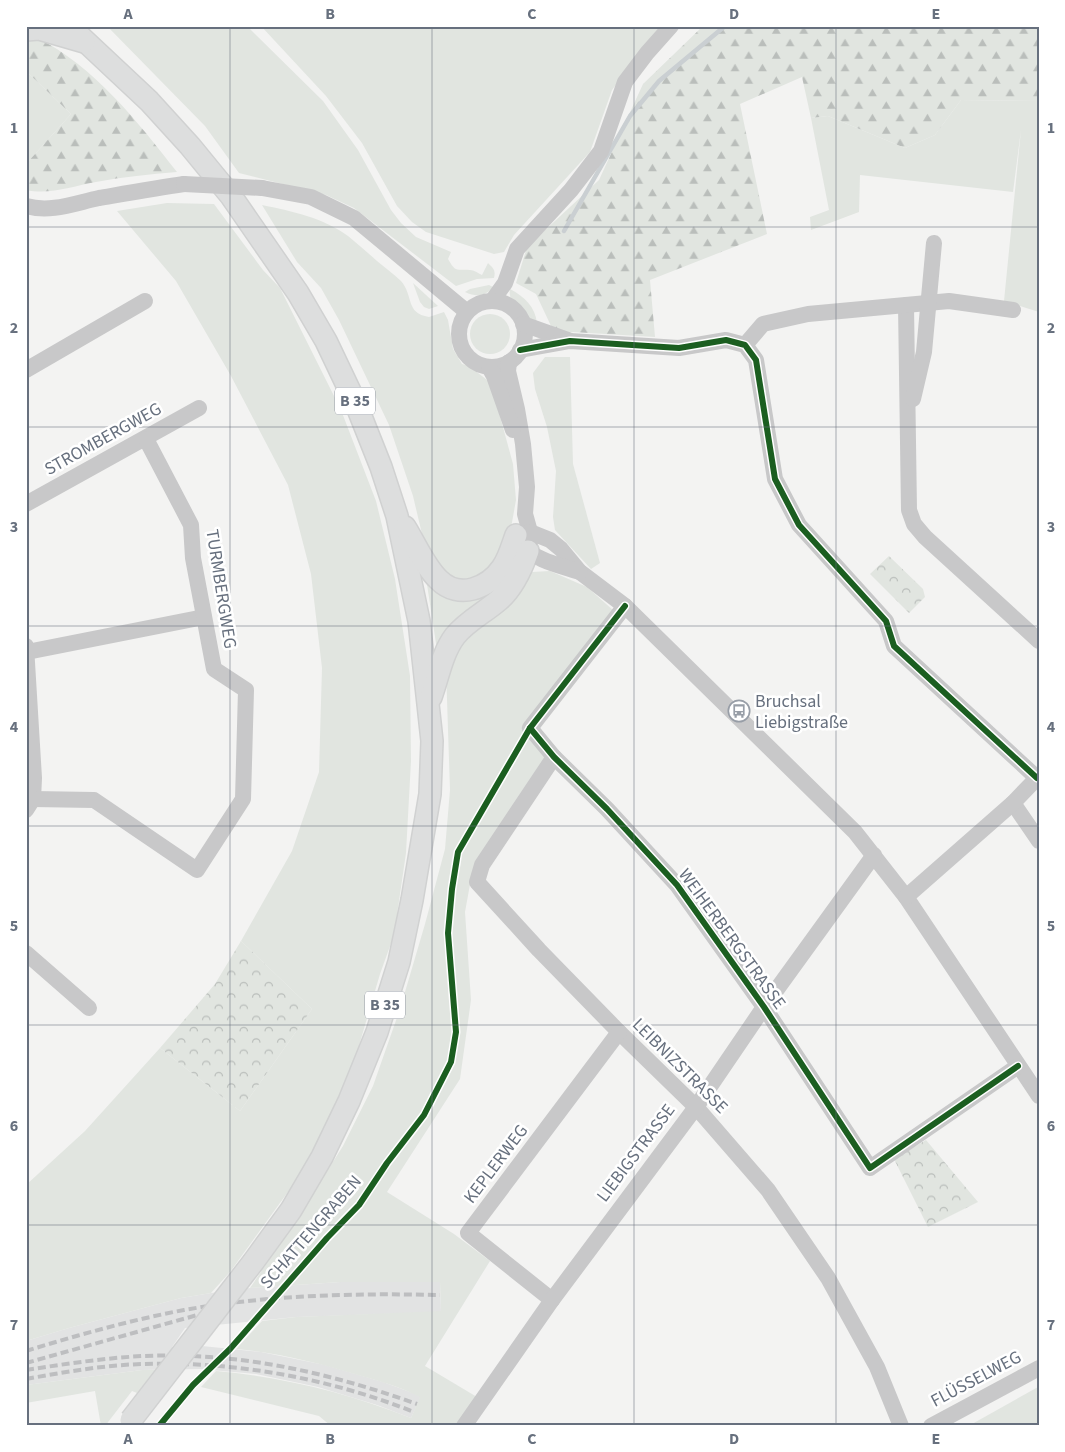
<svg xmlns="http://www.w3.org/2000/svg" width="1065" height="1452" font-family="'Source Sans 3',sans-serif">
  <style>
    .built { fill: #e2e3e3 }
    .green { fill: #e1e5e0 }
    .forest { fill: url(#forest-firs) }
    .park { fill: url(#park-crowns) }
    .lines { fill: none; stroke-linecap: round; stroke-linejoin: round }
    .stream { stroke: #cacfd2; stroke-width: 4.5 }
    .major-casing { stroke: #d0d1d1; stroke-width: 24 }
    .minor { stroke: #c8c8c9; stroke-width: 16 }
    .major { stroke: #dddede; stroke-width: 21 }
    .rail { stroke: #bdbec0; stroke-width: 4; stroke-dasharray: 8 4; stroke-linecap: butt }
    .major-bridge-casing { stroke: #d0d1d1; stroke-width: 24; stroke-linecap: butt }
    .minor-bridge { stroke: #c8c8c9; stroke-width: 16 }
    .major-bridge { stroke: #dddede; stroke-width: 21 }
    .cycleway-casing { stroke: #fff; stroke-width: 9 }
    .cycleway { stroke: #1b5e20; stroke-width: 6 }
    .grid { fill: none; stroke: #67707e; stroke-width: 1; stroke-opacity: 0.55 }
    .labels { text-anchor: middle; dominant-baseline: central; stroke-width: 5; stroke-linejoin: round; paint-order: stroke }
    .shield { fill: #fff; stroke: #959ba5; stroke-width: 1 }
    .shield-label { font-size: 16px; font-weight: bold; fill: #67707e }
    .street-label { font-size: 18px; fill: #67707e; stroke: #fff }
    .poi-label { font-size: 18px; fill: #67707e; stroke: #fff; text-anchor: start }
    .neatline { fill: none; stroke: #67707e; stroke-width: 2 }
    .grid-label { font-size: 16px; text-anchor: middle; font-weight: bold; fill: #67707e }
  </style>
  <defs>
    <pattern id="forest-firs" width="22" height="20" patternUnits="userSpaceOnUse" patternTransform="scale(1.25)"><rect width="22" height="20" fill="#e1e5e0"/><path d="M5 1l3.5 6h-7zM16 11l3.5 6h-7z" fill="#babebb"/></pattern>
    <pattern id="park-crowns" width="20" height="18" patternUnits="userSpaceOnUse" patternTransform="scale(1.25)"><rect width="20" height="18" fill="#e1e5e0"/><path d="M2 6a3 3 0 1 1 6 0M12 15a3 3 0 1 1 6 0" fill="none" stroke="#babebb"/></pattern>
  </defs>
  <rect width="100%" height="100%" fill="#f3f3f2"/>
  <!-- built -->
  <polygon class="built" points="414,1281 440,1282 441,1312 296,1317 185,1328 172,1347 202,1346 261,1352 325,1365 383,1382 421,1396 411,1418 377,1405 318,1387 256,1374 200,1369 142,1370 26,1385 26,1341 69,1328 181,1298 211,1293 250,1288 341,1282"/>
  <!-- green -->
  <g class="green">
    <path d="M 107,26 L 247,26 L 323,101 L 358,150 L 391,210 L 401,223 L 416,237 L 451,252 L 448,259 C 456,273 456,269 470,270 C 474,270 478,273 482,275 L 488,263 C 493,268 496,270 494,278 L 477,279 L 456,286 L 354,208 L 326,195 L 239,173 L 205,126 Z"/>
    <polygon points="261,26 661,26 612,90 590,152 514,235 504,252 494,254 426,232 412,222 397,206 362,143 326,96"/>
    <polygon points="26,71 71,114 26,164"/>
    <polygon points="961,100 1039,101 1039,312 1004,301 1021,130 1013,192 860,175 859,212 811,230 810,217 829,210 811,118 828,116 905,148 935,135"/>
    <polygon points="167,203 214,204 263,270 280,288 341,410 376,501 395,579 410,676 411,761 406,853 394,935 380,974 358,1049 339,1096 313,1151 293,1185 230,1272 211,1293 181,1298 69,1328 26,1341 26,1185 85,1131 160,1048 240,1111 312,1009 241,941 292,851 319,772 322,668 311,574 288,485 231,376 176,281 117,211"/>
    <path d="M 262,205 C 291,211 324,218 348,236 C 358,244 368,253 377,261 C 385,268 394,274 401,281 C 414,296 405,313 429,317 L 444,312 L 448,320 L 453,349 L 462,364 L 469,366 L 491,383 L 513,464 L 516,500 L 511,528 L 490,571 L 469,582 L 449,578 L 431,554 L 422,534 L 413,496 L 389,425 L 339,320 L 321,288 L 297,262 Z"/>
    <polygon points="413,283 438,306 429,309 424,307 420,302"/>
    <path d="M 489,285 L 493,287 C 485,297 476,297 465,292 L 470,289 Z"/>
    <path d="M 510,289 C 525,297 535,307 537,323 C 526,317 507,304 510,289 Z"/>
    <circle cx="490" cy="334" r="20"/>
    <polygon points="545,357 570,357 573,464 600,563 591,569 555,530 553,517 556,471 547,427 535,389 533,373"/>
    <polygon points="514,571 437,650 426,578 434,586"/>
    <path d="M 550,571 L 587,587 L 614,611 L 526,730 L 553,764 L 471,879 L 465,912 L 471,1000 L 460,1079 L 387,1192 L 454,1234 L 490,1261 L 425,1366 L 477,1397 L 456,1426 L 331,1426 L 319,1416 L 201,1387 L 216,1371 C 283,1377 348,1393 411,1418 L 420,1397 C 401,1387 379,1381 358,1375 C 318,1363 278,1353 236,1349 L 262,1321 L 296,1317 L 441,1311 L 440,1282 L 341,1282 L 250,1288 L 296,1220 L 343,1146 L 373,1086 L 400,1009 L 425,924 L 445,849 L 450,790 L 446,669 L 466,631 L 532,572 Z"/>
    <polygon points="142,1370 156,1370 137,1393 132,1391 105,1426 101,1426 95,1391 26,1403 26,1385"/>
    <polygon points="1038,1387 1039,1426 972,1426 972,1424"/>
  </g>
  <!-- forest -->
  <g class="forest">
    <polygon points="703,26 1039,26 1039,101 961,100 935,135 905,148 828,116 811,118 802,77 740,104 767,234 650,280 655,337 573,332 565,334 551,326 536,294 516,283 527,247 599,180 643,84"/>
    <path d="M 36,37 C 95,67 137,121 177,172 C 150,174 123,177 96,182 C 73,186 50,195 26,190 L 26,164 L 71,114 L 26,71 L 26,38 Z"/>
  </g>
  <!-- park -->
  <g class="park">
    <polygon points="889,556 923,589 925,597 909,613 870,574"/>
    <polygon points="241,941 312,1009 240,1111 160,1048 215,984"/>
    <polygon points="926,1140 978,1202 928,1227 894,1159"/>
  </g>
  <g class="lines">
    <!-- stream -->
    <polyline class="stream" points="564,231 630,116 659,81 725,26"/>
    <!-- major casing -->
    <g class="major-casing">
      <g id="major">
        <polyline points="69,26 149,101 190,146 231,196 298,293 326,341 356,404 381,467 397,516 419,621 432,741 430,794 412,900 399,962 377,1032 349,1101 322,1157 291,1210 254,1261"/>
        <polyline points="26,30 39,29 84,42"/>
        <path d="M 405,527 C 415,543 425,567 439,580 C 459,600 488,588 502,568 C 509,558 512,546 516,535"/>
        <path d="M 431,697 C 438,678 442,653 455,636 C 467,621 484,613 499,600 C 513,588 522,568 528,551"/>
      </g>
    </g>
    <!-- minor -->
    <g class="minor">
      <polyline points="262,188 311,197 354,218 467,312"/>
      <path d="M 26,206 C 51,213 75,203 99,198 C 128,193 156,188 184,184"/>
      <polyline points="492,301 505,283 517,249 571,190 601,151 625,82 647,53 671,26"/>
      <circle cx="492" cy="334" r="33"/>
      <polyline points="906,305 909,510 914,524 925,537 1039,641"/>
      <polyline points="523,324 568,340"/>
      <polyline points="745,345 763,324 808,314 949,301 1013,310"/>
      <polyline points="520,350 570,341 679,348 726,340 745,345 756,360 775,479 799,525 886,621 894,646 1037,778"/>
      <polyline points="509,362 508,371 517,409 523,444 527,487 525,514 530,532 530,542"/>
      <polyline points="489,367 494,376 513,430"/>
      <polyline points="26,370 145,301"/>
      <polyline points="913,399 924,352 934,243"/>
      <polyline points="26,504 199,408"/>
      <polyline points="516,535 530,532 550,540 561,549 580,572 625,606 855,832 906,897 1039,1096"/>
      <path d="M 520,543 C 535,561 559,565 580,572"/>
      <polyline points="625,606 530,728 554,757 607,809 677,885 764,1007 870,1168 1018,1066"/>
      <polyline points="26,646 34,778 33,799 26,810"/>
      <polyline points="27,652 204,617"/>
      <polyline points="554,757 482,865 477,882 539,950 619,1032 696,1107 768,1190 828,1278 877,1367 901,1426"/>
      <polyline points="33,799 94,800 197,870 243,799 246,690 214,669 193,558 191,525 146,439"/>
      <polyline points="1013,803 1039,841"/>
      <polyline points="906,897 1013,803 1039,776"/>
      <polyline points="26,953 89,1008"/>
      <polyline points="552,1300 468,1233 619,1032"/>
      <polyline points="464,1426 552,1300 696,1107 764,1007 874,855"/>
      <polyline points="931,1426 1039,1368"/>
    </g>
    <!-- major -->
    <use href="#major" class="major"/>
    <!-- rail -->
    <g class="rail">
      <path d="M 26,1351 C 78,1335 131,1320 184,1310 C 268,1295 355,1293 440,1295"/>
      <polyline points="26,1363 201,1314"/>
      <path d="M 26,1370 C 65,1364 104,1358 143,1356 C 239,1352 327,1372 417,1404"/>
      <path d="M 26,1379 C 65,1372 104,1365 143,1364 C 235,1361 328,1378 414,1412"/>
    </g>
    <!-- major-bridge casing -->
    <g class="major-bridge-casing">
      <polyline id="major-bridge" points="131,1420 254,1261"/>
    </g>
    <!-- minor-bridge -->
    <polyline class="minor-bridge" points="184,184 262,188"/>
    <!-- major-bridge -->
    <use href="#major-bridge" class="major-bridge"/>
    <!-- cycleway casing -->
    <g class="cycleway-casing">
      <g id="cycleway">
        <polyline points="520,350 570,341 679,348 726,340 745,345 756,360 775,479 799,525 886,621 894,646 1037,778 1039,776"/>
        <polyline points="530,728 554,757 607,809 677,885 764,1007 870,1168 1018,1066"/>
        <polyline points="159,1426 193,1385 230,1349 327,1238 359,1205 387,1163 424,1115 451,1062 456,1032 448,933 452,889 458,852 530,728 625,606"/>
      </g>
    </g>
    <!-- cycleway -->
    <use href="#cycleway" class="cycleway"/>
  </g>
  <!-- grid -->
  <path class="grid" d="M 230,26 L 230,1426M 432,26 L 432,1426M 634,26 L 634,1426M 836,26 L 836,1426M 26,227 L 1039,227M 26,427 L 1039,427M 26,626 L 1039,626M 26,826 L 1039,826M 26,1025 L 1039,1025M 26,1225 L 1039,1225"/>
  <!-- icons -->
  <defs>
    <g id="bus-ring" transform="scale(1.125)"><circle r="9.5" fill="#fff" stroke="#989ea7" stroke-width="1.5"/><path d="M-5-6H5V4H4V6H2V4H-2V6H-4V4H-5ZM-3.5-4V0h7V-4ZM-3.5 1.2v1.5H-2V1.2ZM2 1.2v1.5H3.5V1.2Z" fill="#989ea7"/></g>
  </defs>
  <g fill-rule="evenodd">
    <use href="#bus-ring" x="739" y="711"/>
  </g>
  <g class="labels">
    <!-- shield labels -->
    <g class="shield">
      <rect x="335" y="387.5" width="40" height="27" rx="4"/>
      <rect x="365" y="991.5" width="40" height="27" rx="4"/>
    </g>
    <g class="shield-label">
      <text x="355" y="401">B 35</text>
      <text x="385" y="1005">B 35</text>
    </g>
    <!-- street labels -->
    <g class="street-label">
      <text transform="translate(103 439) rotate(-29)">STROMBERGWEG</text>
      <text transform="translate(221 589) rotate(81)">TURMBERGWEG</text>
      <text transform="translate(732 939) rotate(54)">WEIHERBERGSTRASSE</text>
      <text transform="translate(680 1066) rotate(45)">LEIBNIZSTRASSE</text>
      <text transform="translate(636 1153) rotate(-53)">LIEBIGSTRASSE</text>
      <text transform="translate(496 1164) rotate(-53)">KEPLERWEG</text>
      <text transform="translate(311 1232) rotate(-49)">SCHATTENGRABEN</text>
      <text transform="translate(976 1379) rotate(-28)">FLÜSSELWEG</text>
    </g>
    <!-- poi labels -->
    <g class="poi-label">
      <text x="755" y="701">Bruchsal<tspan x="755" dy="21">Liebigstraße</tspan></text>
    </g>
  </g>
  <!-- border -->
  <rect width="1065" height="1452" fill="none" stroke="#ffffff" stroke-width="55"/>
  <rect x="28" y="28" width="1010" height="1396" class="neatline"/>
  <g class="grid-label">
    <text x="128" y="19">A</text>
    <text x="330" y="19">B</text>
    <text x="532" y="19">C</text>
    <text x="734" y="19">D</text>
    <text x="936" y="19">E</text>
    <text x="14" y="133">1</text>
    <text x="1051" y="133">1</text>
    <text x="14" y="333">2</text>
    <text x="1051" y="333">2</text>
    <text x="14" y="532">3</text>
    <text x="1051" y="532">3</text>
    <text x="14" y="732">4</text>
    <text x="1051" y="732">4</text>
    <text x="14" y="931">5</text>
    <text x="1051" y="931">5</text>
    <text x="14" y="1131">6</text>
    <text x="1051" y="1131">6</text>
    <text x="14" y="1330">7</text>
    <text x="1051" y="1330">7</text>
    <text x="128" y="1444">A</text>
    <text x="330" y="1444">B</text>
    <text x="532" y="1444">C</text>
    <text x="734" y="1444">D</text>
    <text x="936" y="1444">E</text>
  </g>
</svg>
